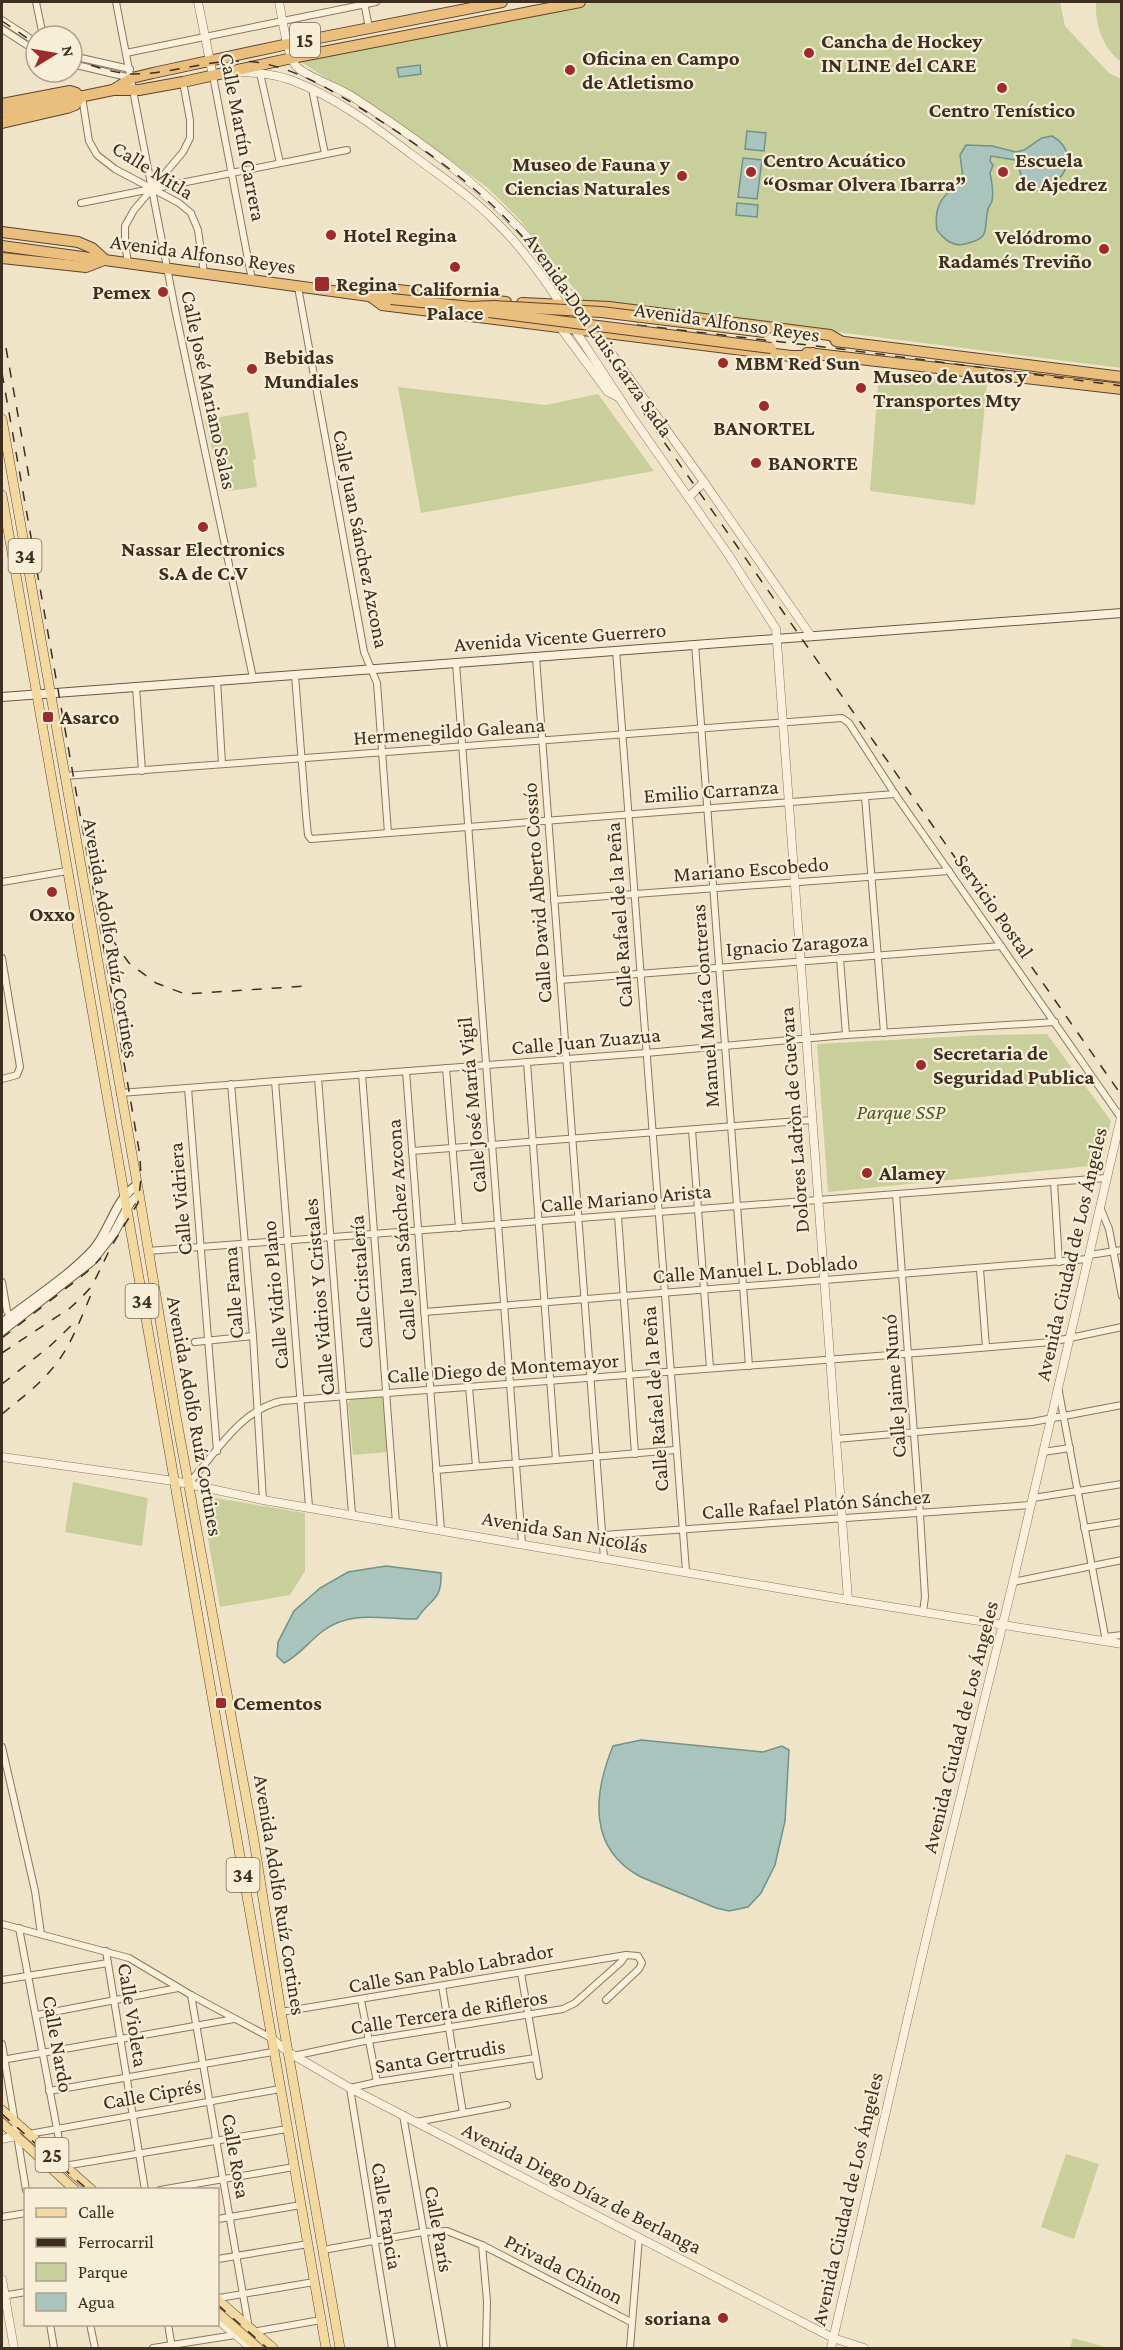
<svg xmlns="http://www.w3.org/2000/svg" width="1123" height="2350" font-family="'Crimson Pro',serif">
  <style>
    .green { fill: #c9cf9b }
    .water { fill: #a9c4bc; stroke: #6f938a; stroke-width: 1.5 }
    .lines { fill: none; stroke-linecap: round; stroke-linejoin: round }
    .minor-casing { stroke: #8d765c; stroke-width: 8 }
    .tertiary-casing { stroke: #8d765c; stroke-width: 9 }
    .secondary-casing { stroke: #6f573f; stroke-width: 10 }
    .primary-casing { stroke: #5b4430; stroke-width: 10 }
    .trunk-casing { stroke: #5b4430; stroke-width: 12 }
    .minor { stroke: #faf1dc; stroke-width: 6 }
    .tertiary { stroke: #faf1dc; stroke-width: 8 }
    .secondary { stroke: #faf1dc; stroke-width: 8 }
    .primary { stroke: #f3d9a0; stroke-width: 9 }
    .trunk { stroke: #eabe7c; stroke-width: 10 }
    .rail { stroke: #3d2e20; stroke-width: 1.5; stroke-dasharray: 10 10; stroke-linecap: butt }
    .trunk-bridge-casing { stroke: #5b4430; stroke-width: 12; stroke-linecap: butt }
    .trunk-bridge { stroke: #eabe7c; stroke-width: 10 }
    .poi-dot { fill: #9e2a2b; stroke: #f7eed8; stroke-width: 2 }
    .labels { text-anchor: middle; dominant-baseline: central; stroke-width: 4.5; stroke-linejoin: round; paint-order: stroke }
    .shield { fill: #f7eed8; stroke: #756857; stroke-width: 1.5 }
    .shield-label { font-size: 20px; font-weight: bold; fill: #3d2e20 }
    .poi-label { font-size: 21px; font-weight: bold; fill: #3d2e20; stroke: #f7eed8; text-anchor: start }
    .street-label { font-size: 21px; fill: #3d2e20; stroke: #f7eed8 }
    .park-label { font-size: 21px; font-style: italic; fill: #4d5a26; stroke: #f7eed8 }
  </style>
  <rect width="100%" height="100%" fill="#f0e4c8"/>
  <!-- green -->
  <g class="green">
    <polygon points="596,2 1060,2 1065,26 1109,73 1121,79 1121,368 583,300 520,220 487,187 393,120 299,61"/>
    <path d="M 1096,2 L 1121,2 L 1121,62 C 1102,47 1095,26 1096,2 Z"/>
    <polygon points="879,371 987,384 975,505 870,491"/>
    <polygon points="398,387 546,405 598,394 654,471 421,513"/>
    <polygon points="248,412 256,459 253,460 257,487 222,492 205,420"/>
    <polygon points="1047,1034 1111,1121 1101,1165 828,1192 817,1044 983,1035"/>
    <polygon points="381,1396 385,1400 389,1452 353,1455 348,1403 351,1399"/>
    <polygon points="73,1482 148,1498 142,1546 65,1532"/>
    <polygon points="204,1496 305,1513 305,1571 290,1595 220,1607 201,1499"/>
    <polygon points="1066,2154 1099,2164 1074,2239 1041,2227"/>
    <polygon points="1073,2338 1109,2348 1070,2348"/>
  </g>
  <!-- water -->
  <g class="water">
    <polygon points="420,65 421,74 399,77 397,68"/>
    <polygon points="747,131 766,133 764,151 745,149"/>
    <path d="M 1052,136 C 1089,157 1052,200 1024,189 L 1019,167 L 1015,160 L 991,156 L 990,161 L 993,165 L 990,173 C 992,183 994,191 992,201 C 991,204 989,206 988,209 C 983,230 992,238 965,244 C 952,247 944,239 937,230 C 933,204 944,195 963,179 L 960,155 L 966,145 L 992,146 L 1016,152 L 1024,150 L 1042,138 Z"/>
    <polygon points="743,158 762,160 757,199 738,197"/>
    <polygon points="737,203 758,205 757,217 736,215"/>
    <path d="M 386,1566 L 441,1573 C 442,1602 430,1598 417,1619 C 385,1620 351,1609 323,1631 C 309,1641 300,1655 284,1663 L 277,1656 L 278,1642 L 294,1611 L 320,1588 L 348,1572 Z"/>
    <path d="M 641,1740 L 763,1752 L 782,1746 L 789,1750 L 785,1821 L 775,1865 L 761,1893 L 748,1907 L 729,1911 L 716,1908 L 641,1877 C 588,1849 593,1795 613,1746 Z"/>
  </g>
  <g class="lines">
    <!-- minor casing -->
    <g class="minor-casing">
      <g id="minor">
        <polyline points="36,2 43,36"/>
        <polyline points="116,2 175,309 253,678"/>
        <polyline points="364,2 369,28"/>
        <polyline points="2,20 36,42"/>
        <polyline points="2,29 36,51"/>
        <polyline points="126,53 376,2"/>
        <polyline points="72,56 130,69"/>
        <polyline points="72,64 131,78"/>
        <polyline points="260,73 280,163"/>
        <polyline points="213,76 252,280"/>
        <polyline points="312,89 325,154"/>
        <polyline points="82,97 89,141 97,155 115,169 179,203 191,213 198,230 204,273"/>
        <polyline points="81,203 347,150"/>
        <polyline points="128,263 125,243 125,226 134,210 183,152 190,138 190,120 183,82"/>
        <polyline points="298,287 364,652 377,683 388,833"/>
        <polyline points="695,644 749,1366"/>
        <polyline points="616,650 686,1571"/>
        <polyline points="536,657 604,1558"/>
        <polyline points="456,663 522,1544"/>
        <polyline points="295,675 306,815 308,835 311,839 895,794"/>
        <polyline points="217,680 222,764"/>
        <polyline points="136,687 142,771"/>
        <polyline points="64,776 842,718 849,723 895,794 1121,1118"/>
        <polyline points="865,797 884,1033"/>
        <polyline points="2,882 67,871"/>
        <polyline points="554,900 949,871"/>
        <polyline points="2,958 20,1067 17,1075 2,1079"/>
        <polyline points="840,958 846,1035"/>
        <polyline points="560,980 1001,946"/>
        <polyline points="527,1062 556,1460"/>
        <polyline points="446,1068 459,1228"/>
        <polyline points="406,1071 441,1530"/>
        <polyline points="362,1074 396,1523"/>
        <polyline points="318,1078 352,1514"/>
        <polyline points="275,1081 309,1507"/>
        <polyline points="231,1084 253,1336 263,1500"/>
        <polyline points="188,1088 217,1451"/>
        <polyline points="120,1093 646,1053 846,1035 1055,1022"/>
        <polyline points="692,1130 710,1368"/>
        <polyline points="412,1151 812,1120"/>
        <polyline points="1054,1182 1059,1262"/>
        <polyline points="896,1194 920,1514 925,1597 923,1612"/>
        <polyline points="1100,1207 1109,1229 1122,1296"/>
        <polyline points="618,1216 635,1454"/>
        <polyline points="148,1251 1106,1178"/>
        <polyline points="1089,1255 1122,1250"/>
        <polyline points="980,1269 986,1347"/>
        <polyline points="2,1282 7,1311 10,1316"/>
        <polyline points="424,1312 1088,1259"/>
        <polyline points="195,1342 253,1336"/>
        <polyline points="469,1387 476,1466"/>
        <polyline points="1058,1387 1106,1641"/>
        <polyline points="836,1439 1032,1422 1122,1405"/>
        <polyline points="1043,1452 1070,1448"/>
        <polyline points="436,1470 675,1450"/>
        <path d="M 188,1484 C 216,1454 239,1410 282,1401 L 956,1350 L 1051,1342 L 1122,1327"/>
        <polyline points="1033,1498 1122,1484"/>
        <polyline points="1084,1528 1122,1522"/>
        <polyline points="603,1535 1031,1505"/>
        <polyline points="1013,1582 1122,1560"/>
        <polyline points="1105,1637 1122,1635"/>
        <polyline points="2,1747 35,1891 41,1934"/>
        <polyline points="2,1924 129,1958 191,1995 271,2038"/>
        <polyline points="19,1928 64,2166 287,2129"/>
        <polyline points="106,1951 145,2190"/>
        <polyline points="521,1973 539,2076"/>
        <polyline points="2,1980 108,1963"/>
        <polyline points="442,1986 463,2113"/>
        <polyline points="191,1995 248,2323"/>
        <polyline points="361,2000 377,2082"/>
        <polyline points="281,2012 626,1955 638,1956 642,1963 639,1969 606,2000"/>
        <polyline points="37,2015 178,1988"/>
        <polyline points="2,2044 26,2190"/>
        <polyline points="293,2056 369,2040 563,2009 575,2003 621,1962 626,1955"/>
        <polyline points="2,2060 234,2019"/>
        <polyline points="49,2091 273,2052"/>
        <polyline points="403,2115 444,2348"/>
        <polyline points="416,2122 507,2105"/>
        <polyline points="29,2134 280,2089"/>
        <polyline points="160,2190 294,2167"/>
        <polyline points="2,2217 26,2213"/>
        <polyline points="218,2219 301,2205"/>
        <polyline points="482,2245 487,2301 486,2348"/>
        <polyline points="323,2250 423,2232 447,2231 482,2245 631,2322"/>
        <polyline points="218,2259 308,2244"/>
        <polyline points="2,2296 26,2292"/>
        <polyline points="219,2298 314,2282"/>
        <polyline points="50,2324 54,2348"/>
        <polyline points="90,2324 95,2348"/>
        <polyline points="168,2324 172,2348"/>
        <polyline points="258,2331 321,2320"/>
        <polyline points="153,2348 235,2335"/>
        <polyline points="392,2348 350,2088 377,2082 535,2058"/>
        <polyline points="630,2348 639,2238"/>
      </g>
    </g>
    <!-- tertiary casing -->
    <g class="tertiary-casing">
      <g id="tertiary">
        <polyline points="198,2 213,76"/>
        <path d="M 279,2 C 282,15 287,58 297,67 C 307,77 338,87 353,97 C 417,139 478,182 530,240 L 704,482 L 811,636"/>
        <path d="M 241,72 C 259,73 274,74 291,80 C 336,97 377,128 415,157 C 442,177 470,196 494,220 C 520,245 542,275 562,306"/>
        <polyline points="560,327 608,392 618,397"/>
        <polyline points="573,327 630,414 728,554 776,629 848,1600"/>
        <polyline points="689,497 704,482"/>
        <polyline points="2,1457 174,1481 263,1500 396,1523 848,1600 1122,1644"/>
        <polyline points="271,2038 288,2052 350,2088 833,2338 864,2348"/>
        <polyline points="2,2139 16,2136"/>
        <polyline points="2,2279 14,2348"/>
        <polyline points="218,2320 251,2348"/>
        <polyline points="831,2348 927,1935 1013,1582 1122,1113"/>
      </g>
    </g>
    <!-- secondary casing -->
    <g class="secondary-casing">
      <g id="secondary">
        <polyline points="2,697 1122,613"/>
        <path d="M 2,1323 C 32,1299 67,1278 93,1250 C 110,1231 115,1199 137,1185"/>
        <polyline points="2,1331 92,1261 114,1233 130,1203 139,1194"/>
      </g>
    </g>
    <!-- primary casing -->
    <g class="primary-casing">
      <g id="primary">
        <polyline points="2,419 139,1194 176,1416 253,1835 281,2012 340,2348"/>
        <polyline points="2,495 326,2348"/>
        <polyline points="2,2110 92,2190"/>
        <polyline points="2,2123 75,2190"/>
        <polyline points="218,2300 273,2348"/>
        <polyline points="218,2313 258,2348"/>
      </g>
    </g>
    <!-- trunk casing -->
    <g class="trunk-casing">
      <g id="trunk">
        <polyline points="113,90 132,78 153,73 288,44 502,2"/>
        <polyline points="2,104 70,91 76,93 80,97 75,105 67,108 2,123"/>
        <polyline points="2,113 113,90 139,90 183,82 292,58 580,2"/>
        <polyline points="2,232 78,242 92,248 104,259"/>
        <polyline points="2,246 391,299"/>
        <polyline points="2,258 86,267 104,260"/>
        <polyline points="506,302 389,289 380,290 370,296 382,305 791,356 808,356 813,353"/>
        <polyline points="522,303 609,307 830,335 842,342"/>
        <polyline points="836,341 1122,377"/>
        <polyline points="807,353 1122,389"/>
      </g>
    </g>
    <!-- minor -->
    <use href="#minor" class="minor"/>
    <!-- tertiary -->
    <use href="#tertiary" class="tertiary"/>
    <!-- secondary -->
    <use href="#secondary" class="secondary"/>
    <!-- primary -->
    <use href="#primary" class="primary"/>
    <!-- trunk -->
    <use href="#trunk" class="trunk"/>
    <!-- rail -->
    <g class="rail">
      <polyline points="2,21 36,44"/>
      <path d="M 72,59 C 90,65 114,74 133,74 C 174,74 214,57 255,62 C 296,68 331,90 365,111 C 417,144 470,180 512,225 C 560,277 596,339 634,399 L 1122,1096"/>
      <polyline points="637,325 841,349 1122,386"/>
      <polyline points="6,348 29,477"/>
      <polyline points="2,373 129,1091 140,1156 141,1179 138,1203 111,1247 92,1286 81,1298 70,1308 2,1353"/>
      <polyline points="92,836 102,889"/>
      <polyline points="106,921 111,938 129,963 156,983 185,994 307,986"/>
      <polyline points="2,1338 87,1272 101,1258"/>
      <polyline points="2,1384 50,1346 75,1322"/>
      <path d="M 2,1414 C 19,1400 37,1387 51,1370 C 71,1348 81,1317 93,1290"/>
      <polyline points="2,2114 88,2190"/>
      <polyline points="218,2305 267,2348"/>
    </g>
    <!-- trunk-bridge casing -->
    <g class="trunk-bridge-casing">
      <g id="trunk-bridge">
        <polyline points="391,299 471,307 494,306 601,312 765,332"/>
        <polyline points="489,312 771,348"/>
      </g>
    </g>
    <!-- trunk-bridge -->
    <use href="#trunk-bridge" class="trunk-bridge"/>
  </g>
  <!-- markers -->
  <g class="poi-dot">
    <circle cx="809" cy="53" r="6"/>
    <circle cx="570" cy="70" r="6"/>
    <circle cx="1002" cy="88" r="6"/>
    <circle cx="751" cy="172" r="6"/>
    <circle cx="1003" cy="172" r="6"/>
    <circle cx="682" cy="176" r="6"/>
    <circle cx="331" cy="235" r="6"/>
    <circle cx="1104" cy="249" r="6"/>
    <circle cx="455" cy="267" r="6"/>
    <rect x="314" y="276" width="16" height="16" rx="3"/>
    <circle cx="163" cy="292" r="6"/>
    <circle cx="723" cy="363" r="6"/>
    <circle cx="252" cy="369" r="6"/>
    <circle cx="861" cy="388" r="6"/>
    <circle cx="764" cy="406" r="6"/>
    <circle cx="756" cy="463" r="6"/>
    <circle cx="203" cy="527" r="6"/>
    <rect x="42" y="711" width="12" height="12" rx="3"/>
    <circle cx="52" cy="892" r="6"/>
    <circle cx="921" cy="1065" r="6"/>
    <circle cx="867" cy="1173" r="6"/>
    <rect x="215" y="1697" width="12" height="12" rx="3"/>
    <circle cx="723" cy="2318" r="6"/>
  </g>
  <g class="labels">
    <!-- shield labels -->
    <g class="shield">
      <rect x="290" y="23" width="30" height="34" rx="4.5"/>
      <rect x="8.5" y="539" width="33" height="34" rx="4.5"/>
      <rect x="125.5" y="1284" width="33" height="34" rx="4.5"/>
      <rect x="226.5" y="1858" width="33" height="34" rx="4.5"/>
      <rect x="35.5" y="2138" width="33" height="34" rx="4.5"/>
    </g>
    <g class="shield-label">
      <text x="305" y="40">15</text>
      <text x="25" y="556">34</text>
      <text x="142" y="1301">34</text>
      <text x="243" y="1875">34</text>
      <text x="52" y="2155">25</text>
    </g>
    <!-- poi labels -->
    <g class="poi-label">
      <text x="821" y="41">Cancha de Hockey<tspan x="821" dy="24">IN LINE del CARE</tspan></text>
      <text x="582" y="58">Oficina en Campo<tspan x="582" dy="24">de Atletismo</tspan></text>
      <text x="1002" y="110" text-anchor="middle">Centro Tenístico</text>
      <text x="763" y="160">Centro Acuático<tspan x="763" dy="24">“Osmar Olvera Ibarra”</tspan></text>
      <text x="1015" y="160">Escuela<tspan x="1015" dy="24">de Ajedrez</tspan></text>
      <text x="670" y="164" text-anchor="end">Museo de Fauna y<tspan x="670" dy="24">Ciencias Naturales</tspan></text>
      <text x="343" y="235">Hotel Regina</text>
      <text x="1092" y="237" text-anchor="end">Velódromo<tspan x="1092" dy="24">Radamés Treviño</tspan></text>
      <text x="336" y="284">Regina</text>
      <text x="455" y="289" text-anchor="middle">California<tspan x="455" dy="24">Palace</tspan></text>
      <text x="151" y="292" text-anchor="end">Pemex</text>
      <text x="264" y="357">Bebidas<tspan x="264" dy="24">Mundiales</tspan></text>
      <text x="735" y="363">MBM Red Sun</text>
      <text x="873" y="376">Museo de Autos y<tspan x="873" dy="24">Transportes Mty</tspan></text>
      <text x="764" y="428" text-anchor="middle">BANORTEL</text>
      <text x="768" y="463">BANORTE</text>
      <text x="203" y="549" text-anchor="middle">Nassar Electronics<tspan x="203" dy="24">S.A de C.V</tspan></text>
      <text x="60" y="717">Asarco</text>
      <text x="52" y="914" text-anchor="middle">Oxxo</text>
      <text x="933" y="1053">Secretaria de<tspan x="933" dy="24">Seguridad Publica</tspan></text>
      <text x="879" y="1173">Alamey</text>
      <text x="233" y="1703">Cementos</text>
      <text x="711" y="2318" text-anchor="end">soriana</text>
    </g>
    <!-- street labels -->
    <g class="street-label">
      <text transform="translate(243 137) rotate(79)">Calle Martín Carrera</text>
      <text transform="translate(153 170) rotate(32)">Calle Mitla</text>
      <text transform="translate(203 254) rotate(8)">Avenida Alfonso Reyes</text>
      <text transform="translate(727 322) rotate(8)">Avenida Alfonso Reyes</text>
      <text transform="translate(599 335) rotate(55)">Avenida Don Luis Garza Sada</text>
      <text transform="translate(209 390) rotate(78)">Calle José Mariano Salas</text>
      <text transform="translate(361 539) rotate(79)">Calle Juan Sánchez Azcona</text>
      <text transform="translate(560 637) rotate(-4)">Avenida Vicente Guerrero</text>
      <text transform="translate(449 731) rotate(-4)">Hermenegildo Galeana</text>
      <text transform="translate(711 791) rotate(-4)">Emilio Carranza</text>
      <text transform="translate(751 869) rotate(-4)">Mariano Escobedo</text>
      <text transform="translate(537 893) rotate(-94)">Calle David Alberto Cossío</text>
      <text transform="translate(994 906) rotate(55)">Servicio Postal</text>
      <text transform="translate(619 915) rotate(-94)">Calle Rafael de la Peña</text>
      <text transform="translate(111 938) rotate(80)">Avenida Adolfo Ruíz Cortines</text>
      <text transform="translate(797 944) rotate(-4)">Ignacio Zaragoza</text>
      <text transform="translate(705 1006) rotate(-94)">Manuel María Contreras</text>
      <text transform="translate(586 1041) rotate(-5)">Calle Juan Zuazua</text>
      <text transform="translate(472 1105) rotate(-95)">Calle José María Vigil</text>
      <text transform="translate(794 1120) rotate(-94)">Dolores Ladròn de Guevara</text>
      <text transform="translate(626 1198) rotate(-5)">Calle Mariano Arista</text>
      <text transform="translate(180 1199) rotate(-95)">Calle Vidriera</text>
      <text transform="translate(401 1230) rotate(-94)">Calle Juan Sánchez Azcona</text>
      <text transform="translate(1071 1254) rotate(-77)">Avenida Ciudad de Los Ángeles</text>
      <text transform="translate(755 1269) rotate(-4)">Calle Manuel L. Doblado</text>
      <text transform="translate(361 1282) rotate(-94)">Calle Cristalería</text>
      <text transform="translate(233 1293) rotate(-94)">Calle Fama</text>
      <text transform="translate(275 1295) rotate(-95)">Calle Vidrio Plano</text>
      <text transform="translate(319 1297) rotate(-95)">Calle Vidrios Y Cristales</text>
      <text transform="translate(503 1368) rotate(-4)">Calle Diego de Montemayor</text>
      <text transform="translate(894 1386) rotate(-94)">Calle Jaime Nunó</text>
      <text transform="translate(655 1399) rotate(-94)">Calle Rafael de la Peña</text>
      <text transform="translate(195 1416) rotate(80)">Avenida Adolfo Ruíz Cortines</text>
      <text transform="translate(816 1504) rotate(-4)">Calle Rafael Platón Sánchez</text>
      <text transform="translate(565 1532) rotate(10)">Avenida San Nicolás</text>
      <text transform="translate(960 1727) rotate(-76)">Avenida Ciudad de Los Ángeles</text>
      <text transform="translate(280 1895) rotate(81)">Avenida Adolfo Ruíz Cortines</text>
      <text transform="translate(451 1968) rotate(-10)">Calle San Pablo Labrador</text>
      <text transform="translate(449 2012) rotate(-9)">Calle Tercera de Rifleros</text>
      <text transform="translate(133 2015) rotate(81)">Calle Violeta</text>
      <text transform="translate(58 2044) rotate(80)">Calle Nardo</text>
      <text transform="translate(440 2056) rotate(-9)">Santa Gertrudis</text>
      <text transform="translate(152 2094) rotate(-10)">Calle Ciprés</text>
      <text transform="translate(236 2156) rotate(80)">Calle Rosa</text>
      <text transform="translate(582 2188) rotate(27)">Avenida Diego Díaz de Berlanga</text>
      <text transform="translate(847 2199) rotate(-77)">Avenida Ciudad de Los Ángeles</text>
      <text transform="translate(387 2216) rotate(81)">Calle Francia</text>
      <text transform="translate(439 2229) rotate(80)">Calle París</text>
      <text transform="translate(564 2269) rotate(27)">Privada Chinon</text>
    </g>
    <!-- park labels -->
    <g class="park-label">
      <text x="901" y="1112">Parque SSP</text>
    </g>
  </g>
  <!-- border -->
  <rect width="1123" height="2350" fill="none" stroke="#3d2e20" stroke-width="6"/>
  <!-- legend -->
  <rect x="24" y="2188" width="195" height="138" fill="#f7eed8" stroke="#ada18e" stroke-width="1.5"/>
  <rect x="36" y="2208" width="30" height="9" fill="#f3d9a0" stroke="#ada18e" stroke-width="1.5"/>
  <text x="78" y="2218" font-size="18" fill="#3d2e20">Calle</text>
  <rect x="36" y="2238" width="30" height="9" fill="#3d2e20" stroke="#ada18e" stroke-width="1.5"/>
  <text x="78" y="2248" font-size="18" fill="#3d2e20">Ferrocarril</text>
  <rect x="36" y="2263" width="30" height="18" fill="#c9cf9b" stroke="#ada18e" stroke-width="1.5"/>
  <text x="78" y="2278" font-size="18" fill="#3d2e20">Parque</text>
  <rect x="36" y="2293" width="30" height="18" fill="#a9c4bc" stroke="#ada18e" stroke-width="1.5"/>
  <text x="78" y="2308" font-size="18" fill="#3d2e20">Agua</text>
  <!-- north arrow -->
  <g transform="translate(54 54) rotate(79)"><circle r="28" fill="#f7eed8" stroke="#ada18e" stroke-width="1.5"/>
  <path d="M0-4.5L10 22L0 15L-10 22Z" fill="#9e2a2b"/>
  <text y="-9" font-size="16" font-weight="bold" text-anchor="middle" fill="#3d2e20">N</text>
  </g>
</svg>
